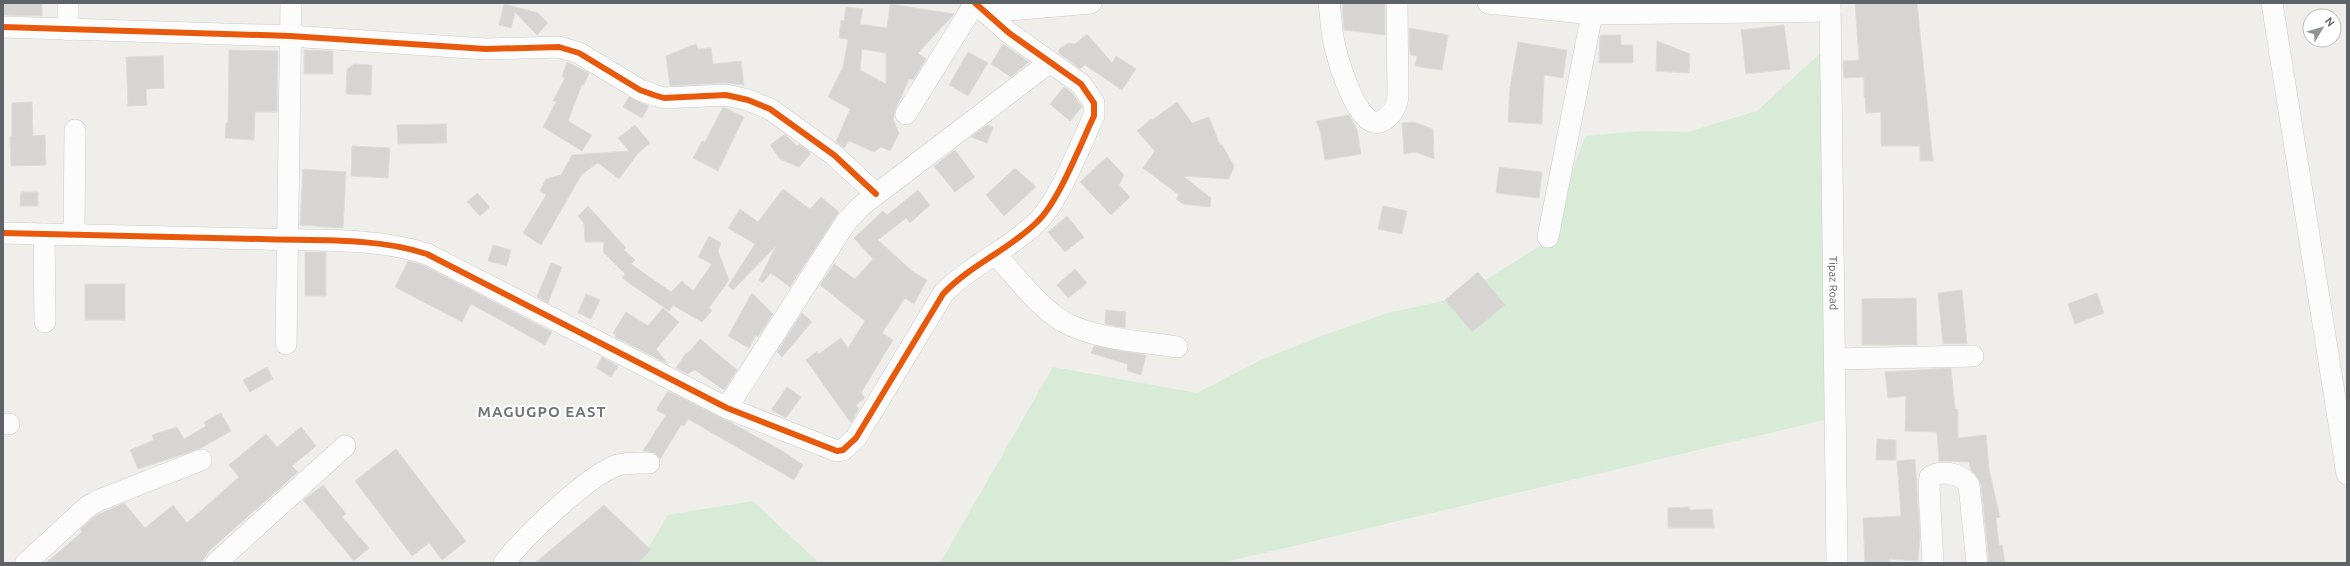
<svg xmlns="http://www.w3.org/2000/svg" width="2350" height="566" font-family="Ubuntu,sans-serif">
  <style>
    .green { fill: #d8ebd6 }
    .building { fill: #d6d5d3; stroke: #deddd9; fill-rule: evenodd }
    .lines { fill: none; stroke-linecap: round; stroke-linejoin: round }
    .minor-casing { stroke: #cbcccc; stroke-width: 22 }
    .minor { stroke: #fdfcfc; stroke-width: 21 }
    .cycleway-casing { stroke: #fff; stroke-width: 8 }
    .cycleway { stroke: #e8590c; stroke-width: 6 }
    .labels { text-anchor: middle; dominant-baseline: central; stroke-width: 4; stroke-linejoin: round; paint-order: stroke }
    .street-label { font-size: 11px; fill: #5f6368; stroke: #fff }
    .district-label { font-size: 15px; font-weight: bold; letter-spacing: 1px; fill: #70757a; stroke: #fff }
  </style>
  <rect width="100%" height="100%" fill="#efeeea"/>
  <!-- green -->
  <g class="green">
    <polygon points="1825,49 1824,420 1221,563 940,563 1053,367 1197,393 1261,360 1324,335 1388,313 1456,298 1548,241 1585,136 1642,131 1688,132 1757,111"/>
    <polygon points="753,501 819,563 639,563 668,515"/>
  </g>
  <!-- building -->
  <g class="building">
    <polygon points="3,3 42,3 42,16 3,15"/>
    <polygon points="1342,3 1385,3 1385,35 1344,30"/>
    <polygon points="1855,3 1917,3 1933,161 1920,161 1920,146 1881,146 1881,112 1866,113 1865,97 1864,97 1864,77 1844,78 1843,61 1859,60"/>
    <polygon points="504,4 538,13 548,23 537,35 515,12 511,28 499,25"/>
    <path d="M 890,4 L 954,14 L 918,53 L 926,59 L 913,80 L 909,79 L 896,108 L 893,119 L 899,133 L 890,151 L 881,147 L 874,152 L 849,141 L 844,148 L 836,142 L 850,109 L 828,97 L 843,67 L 848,39 L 839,38 L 841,20 L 844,21 L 846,7 L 863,9 L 860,24 L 887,28 ZM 862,49 L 886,53 L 886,84 L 860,70 Z"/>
    <polygon points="1784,25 1790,69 1746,74 1741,30"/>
    <polygon points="1409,28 1448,35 1442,70 1415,66 1417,56 1410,55"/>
    <polygon points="1087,34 1112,63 1116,56 1136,69 1122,90 1085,65 1080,69 1059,53 1059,49 1068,43 1075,44"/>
    <polygon points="1600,35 1621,35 1621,45 1633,45 1633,63 1599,63"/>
    <polygon points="1657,41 1690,54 1689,73 1656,71"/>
    <polygon points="1518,42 1567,50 1563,78 1544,75 1542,124 1508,122 1510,87"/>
    <polygon points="696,44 698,49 711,48 713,64 741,61 744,85 725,83 670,86 666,56"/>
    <polygon points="1003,44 1029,62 1011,77 991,64"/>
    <polygon points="229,50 278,51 277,112 255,112 254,140 225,138 226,123 228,123"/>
    <polygon points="304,50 333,51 333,74 304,74"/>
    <polygon points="968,52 988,63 968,96 949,85"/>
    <polygon points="163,56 164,88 146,89 147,105 128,106 126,57"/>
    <polygon points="567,62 589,73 584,85 582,84 568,121 592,135 582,151 543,127 556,102 553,101 565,78 562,77"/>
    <polygon points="354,64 372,65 371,95 346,94 347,69"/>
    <polygon points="1064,87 1072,93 1082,107 1070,121 1050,104"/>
    <polygon points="629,97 649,106 642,118 623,107"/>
    <polygon points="32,102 33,136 45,135 46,165 11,166 10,137 12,136 12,103"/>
    <polygon points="1177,102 1192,123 1209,117 1220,145 1222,145 1234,166 1229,179 1183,176 1211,198 1210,207 1183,204 1176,199 1179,195 1143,168 1155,151 1137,131 1151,119 1152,120"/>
    <polygon points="723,107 744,117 718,171 693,158 702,141 705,142"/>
    <polygon points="1349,115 1357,130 1361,154 1325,160 1320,130 1316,121"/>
    <polygon points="1414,122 1433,129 1434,159 1415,152 1404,154 1402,123"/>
    <polygon points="446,124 447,143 398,144 397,125"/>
    <polygon points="635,125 650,143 638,153 619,179 598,163 582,174 541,245 523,233 546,195 540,191 546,179 561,175 572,155 629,151 618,138"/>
    <polygon points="987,125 993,127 987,143 971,137"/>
    <polygon points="785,134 797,146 799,144 811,153 799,167 780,159 770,145"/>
    <polygon points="352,146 390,148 388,178 351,176"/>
    <polygon points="955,150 975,177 955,192 934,166"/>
    <polygon points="1107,157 1124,175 1119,185 1130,197 1111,215 1080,182"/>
    <polygon points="1499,167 1542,172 1539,198 1496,193"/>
    <polygon points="1015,168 1036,187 1004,216 986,195"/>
    <polygon points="303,169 346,172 343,228 300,225"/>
    <polygon points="783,189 810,209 821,197 839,212 797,276 794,274 796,277 790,287 771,273 762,283 759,280 776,246 733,290 728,286 755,244 728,228 740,209 758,222"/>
    <polygon points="918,190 930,205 910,223 906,218 878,240 913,272 927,280 914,304 905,298 882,333 893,340 861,393 865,398 856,405 859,409 851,423 806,360 817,351 819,354 841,338 848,348 865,321 820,285 834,264 855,279 873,259 854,238 883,211 887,215"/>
    <polygon points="21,192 38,192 38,206 20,206"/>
    <polygon points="477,193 490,207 480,216 467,202"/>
    <polygon points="588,206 626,248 624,250 635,260 631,264 671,292 682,281 693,291 712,264 698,257 709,236 721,243 718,251 729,280 709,308 712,311 702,322 673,305 669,311 622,278 625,274 603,252 604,242 585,242 584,223 578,216"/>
    <polygon points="1383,206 1407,211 1402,234 1378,229"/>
    <polygon points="1067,216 1084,237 1065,252 1048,232"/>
    <polygon points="493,245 511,250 507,266 488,261"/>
    <rect x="305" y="252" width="21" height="44"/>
    <polygon points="408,261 423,265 552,332 545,345 471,304 462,322 395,287"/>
    <polygon points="551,263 562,267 548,303 537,297"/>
    <polygon points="1075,269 1087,283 1068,298 1057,285"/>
    <polygon points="1478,272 1505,305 1472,332 1445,300"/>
    <rect x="85" y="284" width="40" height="36"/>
    <polygon points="1962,290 1967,344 1943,344 1938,293"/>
    <polygon points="752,293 773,314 758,337 756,335 749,348 728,336"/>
    <polygon points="2097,293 2104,313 2075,324 2068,304"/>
    <polygon points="586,294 600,300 591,319 578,313"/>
    <polygon points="1916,298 1917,345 1862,345 1862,299"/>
    <polygon points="663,308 679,322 656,349 668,364 615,337 616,335 613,333 626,312 648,326"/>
    <polygon points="1106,310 1126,312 1125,328 1105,324"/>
    <polygon points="802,313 812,322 782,357 777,352"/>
    <polygon points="700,339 737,370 724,390 695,370 687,374 676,368 686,353 689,352"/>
    <polygon points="1094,346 1146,355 1141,375 1128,371 1127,364 1091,353"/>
    <polygon points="602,357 618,366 611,377 596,368"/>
    <polygon points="267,367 273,379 250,392 243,380"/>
    <polygon points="1951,368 1955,409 1958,409 1958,438 1986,435 1989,469 2000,517 1996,518 1999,545 2002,545 2005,563 1989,563 1981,484 1971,470 1969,462 1939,461 1937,432 1905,431 1906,396 1888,398 1885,372"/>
    <polygon points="787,387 801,397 786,418 771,410"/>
    <polygon points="668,391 730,422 784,452 803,465 794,480 688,419 684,426 681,425 660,459 655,453 643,451 666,415 656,410"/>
    <polygon points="221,413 231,431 199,449 138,469 130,450 154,440 152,435 177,427 184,439 206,426 204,422"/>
    <polygon points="301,427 316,446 292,466 298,472 210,550 201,563 46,563 82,532 80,529 95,516 124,503 145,528 173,505 187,523 239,477 229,465 266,434 277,447"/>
    <polygon points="1877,439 1896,440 1896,460 1876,460"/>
    <polygon points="396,449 466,541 442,560 429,543 412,556 355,481"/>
    <polygon points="1915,459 1920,536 1918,561 1889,559 1890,562 1865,563 1863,518 1901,516 1897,461"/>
    <polygon points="323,485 346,514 342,517 369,548 354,561 303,500"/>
    <polygon points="604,505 651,550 638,563 535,563"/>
    <polygon points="1689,507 1690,510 1712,509 1714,528 1668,528 1668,508"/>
  </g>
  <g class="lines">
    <!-- minor casing -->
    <g class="minor-casing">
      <g id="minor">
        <path d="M 1329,3 C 1331,16 1331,30 1334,42 C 1337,59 1359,134 1382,121 C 1392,116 1396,108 1398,97 L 1397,3"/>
        <polyline points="1488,3 1592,14 1830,11"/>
        <path id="s1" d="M 1830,3 L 1837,563"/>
        <polyline points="2272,3 2347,474"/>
        <polyline points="987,12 1091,3"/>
        <polyline points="3,27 290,36 486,49 559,47 579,53 640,90 654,95 664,98 726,95 748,100 770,109 834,155 876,194"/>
        <polyline points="68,30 68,3"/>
        <polyline points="906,114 975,3"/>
        <path d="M 3,233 C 89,235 175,237 261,239 C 314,241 376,237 427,254 L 727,408 L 837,451 L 843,450 L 856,438 L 943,294 C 970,265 1009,250 1037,222 C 1059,201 1080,145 1094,116 L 1094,103 L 1081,84 L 1009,33 L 975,3"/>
        <polyline points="44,234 45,322"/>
        <polyline points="74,235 75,130"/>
        <polyline points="1548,237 1592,14"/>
        <path d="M 995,254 C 1015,275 1039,308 1064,322 C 1098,340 1140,341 1177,347"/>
        <polyline points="286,344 291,3"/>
        <polyline points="1836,359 1973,356"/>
        <polyline points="727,408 846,222 861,206 1050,62"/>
        <polyline points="3,424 9,424"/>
        <polyline points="26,563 87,507 97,501 201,460"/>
        <polyline points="216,563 345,446"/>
        <path d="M 504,563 C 524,537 588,475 618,465 C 628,462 639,463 649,463"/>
        <path d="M 1933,563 L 1929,488 L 1930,477 C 1942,469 1962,474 1969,485 L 1977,563"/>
      </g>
    </g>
    <!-- minor -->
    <use href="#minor" class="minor"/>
    <!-- cycleway casing -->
    <g class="cycleway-casing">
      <g id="cycleway">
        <polyline points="3,27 290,36 486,49 559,47 579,53 640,90 654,95 664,98 726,95 748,100 770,109 834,155 876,194"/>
        <path d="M 3,233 C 89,235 175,237 261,239 C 314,241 376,237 427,254 L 727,408 L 837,451 L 843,450 L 856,438 L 943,294 C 970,265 1009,250 1037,222 C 1059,201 1080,145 1094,116 L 1094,103 L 1081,84 L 1009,33 L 975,3"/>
      </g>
    </g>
    <!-- cycleway -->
    <use href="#cycleway" class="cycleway"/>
  </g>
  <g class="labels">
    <!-- street labels -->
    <g class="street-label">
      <text stroke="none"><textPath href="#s1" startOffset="280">Tipaz Road</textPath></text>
    </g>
    <!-- district labels -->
    <g class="district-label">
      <text x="542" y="411">MAGUGPO EAST</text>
    </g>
  </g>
  <!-- border -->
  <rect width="2350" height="566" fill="none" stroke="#5f6368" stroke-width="8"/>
  <!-- north arrow -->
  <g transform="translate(2322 28) rotate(52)"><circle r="19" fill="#ffffff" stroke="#bfc1c3"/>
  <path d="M0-3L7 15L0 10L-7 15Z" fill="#919496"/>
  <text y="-6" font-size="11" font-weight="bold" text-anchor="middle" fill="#5f6368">N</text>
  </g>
</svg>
